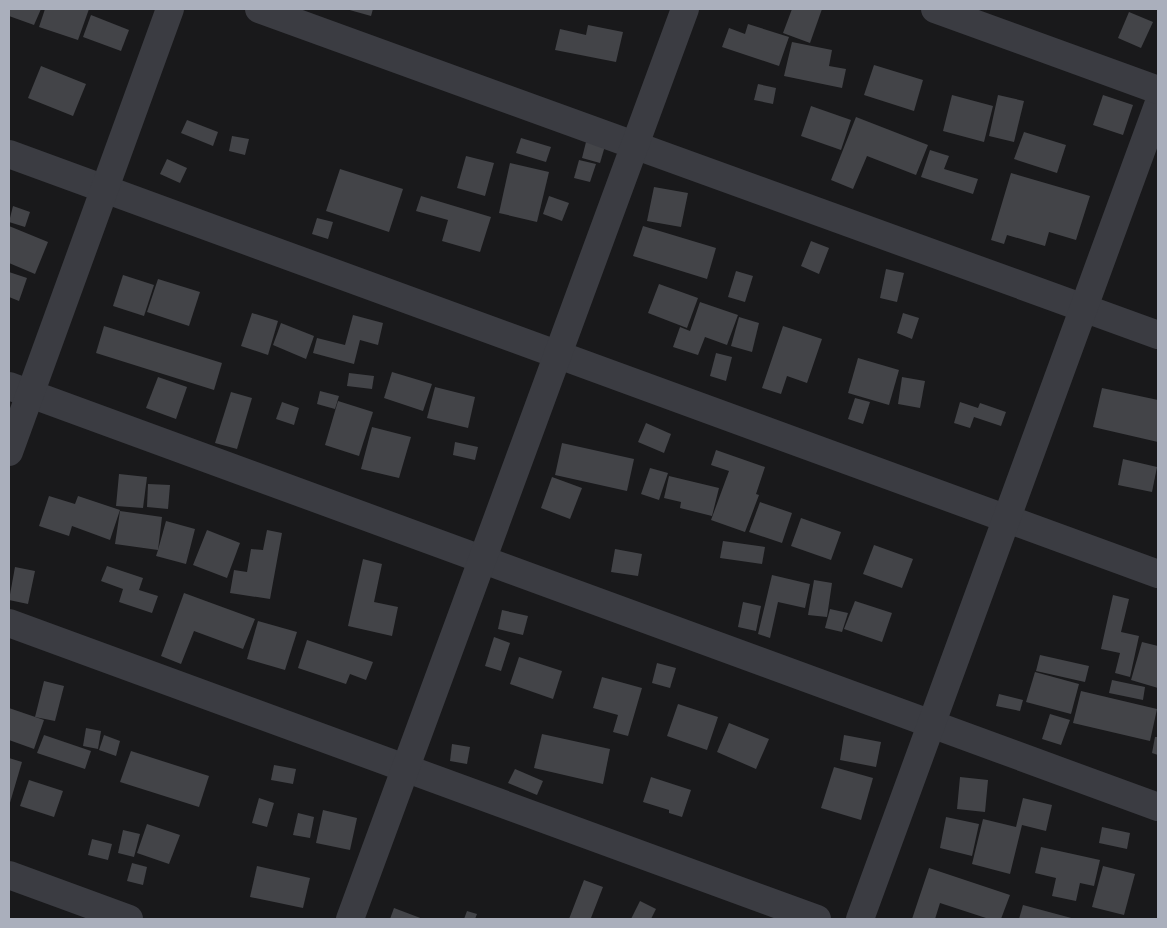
<svg xmlns="http://www.w3.org/2000/svg" width="1167" height="928" font-family="Poppins,sans-serif">
  <style>
    .building { fill: #434448 }
    .lines { fill: none; stroke-linecap: round; stroke-linejoin: round }
    .minor { stroke: #3b3c42; stroke-width: 28 }
    .tertiary { stroke: #3b3c42; stroke-width: 28 }
  </style>
  <rect width="100%" height="100%" fill="#19191b"/>
  <!-- building -->
  <g class="building">
    <polygon points="9,9 41,9 34,25 9,16"/>
    <polygon points="45,9 89,9 78,40 39,27"/>
    <polygon points="346,9 373,9 371,16"/>
    <polygon points="792,9 822,9 810,43 783,33"/>
    <polygon points="1129,12 1153,22 1141,48 1118,38"/>
    <polygon points="91,15 129,30 121,51 83,37"/>
    <polygon points="748,24 789,37 779,66 722,47 729,28 745,34"/>
    <polygon points="588,25 623,32 616,62 555,50 560,29 586,35"/>
    <polygon points="792,42 832,50 829,66 846,69 842,88 784,76"/>
    <polygon points="874,65 923,80 914,111 864,95"/>
    <polygon points="41,66 86,84 73,116 28,98"/>
    <polygon points="758,84 776,88 773,104 754,100"/>
    <polygon points="952,95 993,106 984,142 943,131"/>
    <polygon points="998,95 1024,101 1014,142 989,136"/>
    <polygon points="1103,95 1133,105 1123,135 1093,125"/>
    <polygon points="811,106 851,120 841,150 801,136"/>
    <polygon points="856,117 928,145 916,175 867,156 853,189 831,180"/>
    <polygon points="187,120 218,132 213,146 181,133"/>
    <polygon points="1024,132 1066,145 1057,173 1014,159"/>
    <polygon points="232,136 249,139 245,155 229,151"/>
    <polygon points="521,138 551,147 546,162 516,153"/>
    <polygon points="586,142 605,146 600,163 582,158"/>
    <polygon points="930,150 949,156 944,169 978,179 973,194 921,177"/>
    <polygon points="466,156 494,163 485,196 457,188"/>
    <polygon points="167,159 187,168 180,183 160,174"/>
    <polygon points="579,160 596,164 590,182 574,178"/>
    <polygon points="510,163 549,172 537,222 499,213"/>
    <polygon points="340,169 403,189 389,232 326,211"/>
    <polygon points="1011,173 1090,196 1076,240 1049,232 1045,246 1007,235 1004,244 991,240"/>
    <polygon points="654,187 688,193 681,227 647,221"/>
    <polygon points="421,196 491,217 480,252 442,241 448,220 416,211"/>
    <polygon points="549,196 569,203 562,221 543,214"/>
    <polygon points="13,206 30,212 25,227 9,222"/>
    <polygon points="317,218 333,222 328,239 312,234"/>
    <polygon points="9,226 48,242 35,274 9,263"/>
    <polygon points="643,226 716,248 707,279 633,256"/>
    <polygon points="811,241 829,248 819,274 801,266"/>
    <polygon points="886,269 904,273 897,302 880,298"/>
    <polygon points="736,271 753,276 745,302 728,297"/>
    <polygon points="9,272 27,278 19,301 9,297"/>
    <polygon points="123,275 154,285 144,316 113,306"/>
    <polygon points="158,279 200,292 189,326 147,312"/>
    <polygon points="659,284 698,298 687,328 648,313"/>
    <polygon points="700,302 738,315 727,345 705,337 698,355 673,347 680,327 690,331"/>
    <polygon points="252,313 278,321 268,355 241,346"/>
    <polygon points="903,313 919,318 912,339 897,333"/>
    <polygon points="353,315 383,323 378,345 360,340 354,364 313,353 317,338 345,345"/>
    <polygon points="739,317 759,323 752,352 731,346"/>
    <polygon points="281,323 314,336 306,359 273,345"/>
    <polygon points="104,326 222,363 214,390 96,353"/>
    <polygon points="783,326 822,339 807,383 787,376 781,394 762,388"/>
    <polygon points="716,353 732,357 726,381 710,376"/>
    <polygon points="858,358 899,370 889,405 848,393"/>
    <polygon points="392,372 432,384 423,411 384,398"/>
    <polygon points="349,373 374,376 372,389 347,386"/>
    <polygon points="158,377 187,387 176,419 146,408"/>
    <polygon points="902,377 925,381 920,408 898,404"/>
    <polygon points="435,387 475,397 468,428 427,418"/>
    <polygon points="1102,388 1158,400 1158,442 1093,427"/>
    <polygon points="320,391 339,396 335,409 317,404"/>
    <polygon points="231,392 252,398 237,449 215,443"/>
    <polygon points="855,398 870,402 863,424 848,419"/>
    <polygon points="338,401 373,412 359,456 325,445"/>
    <polygon points="282,402 299,408 294,425 276,419"/>
    <polygon points="960,402 978,408 980,403 1006,412 1001,426 974,417 970,428 954,423"/>
    <polygon points="646,423 671,434 664,453 638,442"/>
    <polygon points="372,427 411,437 399,478 361,469"/>
    <polygon points="455,442 478,447 475,460 453,455"/>
    <polygon points="562,443 634,459 627,491 555,475"/>
    <polygon points="716,450 765,467 756,494 759,495 745,532 711,520 729,471 711,465"/>
    <polygon points="1123,459 1157,467 1152,492 1118,485"/>
    <polygon points="650,468 668,473 659,500 641,494"/>
    <polygon points="119,474 147,477 143,508 116,506"/>
    <polygon points="669,476 719,488 712,516 680,508 681,502 664,498"/>
    <polygon points="552,477 582,488 570,519 541,508"/>
    <polygon points="148,484 170,485 168,509 147,507"/>
    <polygon points="49,496 75,504 78,496 120,510 110,540 72,526 69,536 39,526"/>
    <polygon points="760,502 792,513 782,543 749,532"/>
    <polygon points="120,511 162,517 158,550 166,521 195,529 186,564 156,556 158,550 115,544"/>
    <polygon points="801,518 841,532 831,560 791,546"/>
    <polygon points="207,530 240,543 227,578 193,565"/>
    <polygon points="267,530 282,533 270,599 230,593 234,570 247,572 251,549 263,550"/>
    <polygon points="723,541 765,547 762,564 720,558"/>
    <polygon points="874,545 913,559 902,588 863,574"/>
    <polygon points="615,549 642,554 638,576 611,572"/>
    <polygon points="363,559 382,564 374,602 398,607 392,636 348,626"/>
    <polygon points="107,566 143,578 139,590 158,596 152,613 119,602 123,589 101,581"/>
    <polygon points="15,567 35,571 28,604 9,600"/>
    <polygon points="772,575 810,584 805,608 778,602 770,638 758,634"/>
    <polygon points="814,580 832,583 827,617 808,615"/>
    <polygon points="184,593 255,619 243,649 194,631 181,664 161,656"/>
    <polygon points="1113,595 1129,599 1121,632 1139,636 1130,677 1115,673 1120,653 1101,649"/>
    <polygon points="855,601 892,613 882,642 844,629"/>
    <polygon points="743,602 761,606 756,631 738,627"/>
    <polygon points="830,609 848,613 842,632 825,628"/>
    <polygon points="502,610 528,616 523,635 498,629"/>
    <polygon points="258,621 297,632 285,670 247,659"/>
    <polygon points="494,637 510,643 501,671 485,666"/>
    <polygon points="307,640 373,662 366,680 350,674 346,684 298,668"/>
    <polygon points="1142,642 1158,646 1158,688 1131,680"/>
    <polygon points="1040,655 1089,666 1085,682 1036,671"/>
    <polygon points="519,657 562,671 553,699 510,684"/>
    <polygon points="657,663 676,668 670,688 652,683"/>
    <polygon points="1035,672 1079,684 1071,714 1026,702"/>
    <polygon points="602,677 642,688 628,736 613,732 618,715 593,708"/>
    <polygon points="1112,680 1145,687 1143,700 1109,693"/>
    <polygon points="44,681 64,686 55,721 35,717"/>
    <polygon points="1081,691 1157,709 1150,741 1073,723"/>
    <polygon points="999,694 1023,700 1020,711 996,706"/>
    <polygon points="678,704 718,717 707,750 667,736"/>
    <polygon points="9,708 44,720 34,749 9,740"/>
    <polygon points="1050,714 1070,720 1061,745 1042,739"/>
    <polygon points="729,723 769,739 756,769 717,752"/>
    <polygon points="86,728 101,731 98,749 83,746"/>
    <polygon points="542,734 610,749 603,784 534,768"/>
    <polygon points="44,735 91,751 85,769 37,753"/>
    <polygon points="104,735 120,741 116,756 99,750"/>
    <polygon points="844,735 881,742 876,767 840,760"/>
    <polygon points="1155,737 1158,737 1158,755 1152,753"/>
    <polygon points="452,744 470,747 467,764 450,761"/>
    <polygon points="131,751 209,776 199,807 120,782"/>
    <polygon points="9,758 22,762 9,806"/>
    <polygon points="274,765 296,769 293,784 271,780"/>
    <polygon points="834,767 873,778 861,820 821,808"/>
    <polygon points="515,769 543,781 537,795 508,783"/>
    <polygon points="651,777 691,790 682,817 669,813 669,810 643,802"/>
    <polygon points="960,777 988,780 985,812 957,809"/>
    <polygon points="29,780 63,791 54,817 20,806"/>
    <polygon points="259,798 274,803 267,827 252,823"/>
    <polygon points="1023,798 1052,805 1046,831 1022,825 1010,874 972,864 983,819 1016,827"/>
    <polygon points="323,810 357,818 350,850 316,843"/>
    <polygon points="298,813 314,817 310,838 293,835"/>
    <polygon points="946,817 979,824 972,856 940,848"/>
    <polygon points="147,824 180,835 169,864 137,853"/>
    <polygon points="1102,827 1130,833 1127,849 1099,843"/>
    <polygon points="123,830 140,834 134,857 118,853"/>
    <polygon points="92,839 112,844 108,860 88,855"/>
    <polygon points="1041,847 1100,860 1094,886 1080,883 1076,901 1052,896 1056,878 1035,873"/>
    <polygon points="132,863 147,867 143,885 127,881"/>
    <polygon points="257,866 310,878 303,908 250,897"/>
    <polygon points="1103,866 1135,874 1124,915 1092,907"/>
    <polygon points="929,868 1010,895 1001,919 989,919 940,903 935,919 912,919"/>
    <polygon points="584,880 603,887 591,918 595,919 569,919"/>
    <polygon points="640,901 656,909 651,919 631,919"/>
    <polygon points="1023,905 1075,919 1019,919"/>
    <polygon points="394,908 423,919 390,919"/>
    <polygon points="467,911 477,914 475,919 464,919"/>
  </g>
  <g class="lines">
    <!-- minor -->
    <g class="minor">
      <polyline points="259,9 1158,335"/>
      <polyline points="9,154 1158,574"/>
      <polyline points="9,386 1158,807"/>
      <polyline points="9,452 170,9"/>
      <polyline points="9,623 817,919"/>
      <polyline points="9,875 129,919"/>
      <polyline points="350,919 685,9"/>
      <polyline points="860,919 1158,105"/>
    </g>
    <!-- tertiary -->
    <polyline class="tertiary" points="935,9 1158,90"/>
  </g>
  <!-- border -->
  <rect width="1167" height="928" fill="none" stroke="#aaafbc" stroke-width="20"/>
</svg>
